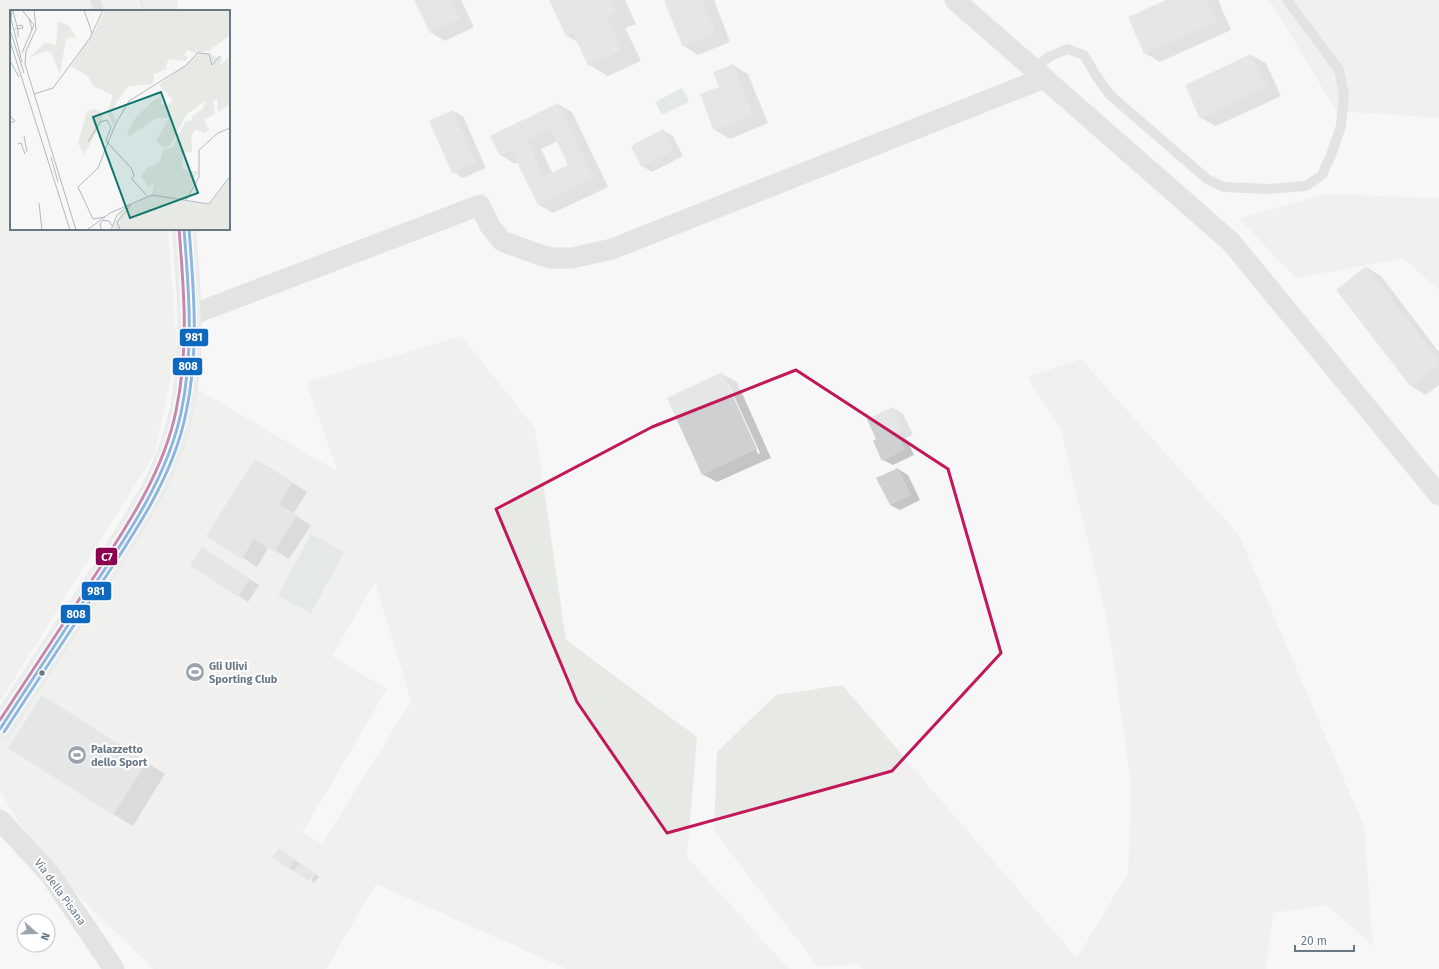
<svg xmlns="http://www.w3.org/2000/svg" width="1439" height="969" font-family="'Fira Sans',sans-serif">
  <style>
    .green { fill: #e6e9e4; fill-rule: evenodd }
    .water { fill: #cdd4d8 }
    .shadow { fill: #0003; fill-rule: evenodd }
    .building { fill: #ced0d1; fill-rule: evenodd }
    .lines { fill: none; stroke-linecap: round; stroke-linejoin: round }
    .secondary-casing { stroke: #d4d5d6; stroke-width: 24 }
    .motorway-casing { stroke: #d3d4d4; stroke-width: 24 }
    .service { stroke: #cacbcc; stroke-width: 10 }
    .minor { stroke: #cacbcc; stroke-width: 21 }
    .secondary { stroke: #dedfe0; stroke-width: 22 }
    .motorway { stroke: #dedfe0; stroke-width: 22 }
    .bus-1-casing { stroke: #fff; stroke-width: 6 }
    .bus-2-casing { stroke: #fff; stroke-width: 6 }
    .bus-3-casing { stroke: #fff; stroke-width: 6 }
    .bus-1 { stroke: #0c69bf; stroke-width: 3 }
    .bus-2 { stroke: #0c69bf; stroke-width: 3 }
    .bus-3 { stroke: #8b004f; stroke-width: 3 }
    .marked { fill: none; stroke: #c2185b; stroke-width: 3; stroke-linejoin: round }
    .bus-dot { fill: #697885; stroke: #fff; stroke-width: 1.5 }
    .labels { text-anchor: middle; dominant-baseline: central; stroke-width: 4; stroke-linejoin: round; paint-order: stroke }
    .poi-label { font-size: 11px; font-weight: bold; fill: #697885; stroke: #fff; text-anchor: start }
    .street-label { font-size: 11px; fill: #697885; stroke: #fff }
    .inset-road { fill: none; stroke: #b1b9bf; stroke-width: 1 }
    .view { fill: #0f766e; fill-opacity: 0.15; stroke: #0f766e; stroke-width: 2 }
    .inset-edge { fill: none; stroke: #697885; stroke-width: 2 }
    .line-badge { stroke: #fff; stroke-width: 1.5 }
    .badge-label { font-size: 11px; text-anchor: middle; font-weight: bold; fill: #fff }
  </style>
  <rect width="100%" height="100%" fill="#f7f7f7"/>
  <!-- green -->
  <g class="green">
    <polygon points="0,0 137,0 140,11 11,11 11,229 168,229 177,349 155,453 0,702"/>
    <polygon points="1267,0 1439,0 1439,118 1336,111 1274,7"/>
    <polygon points="1325,194 1439,198 1439,290 1403,259 1295,278 1239,218"/>
    <path d="M 461,336 L 535,428 L 566,640 L 697,737 L 687,857 L 789,969 L 567,969 L 376,884 L 326,969 L 153,969 L 40,858 L 0,791 L 0,726 L 198,389 L 338,472 L 306,382 ZM 375,582 L 411,701 L 322,844 L 303,832 L 387,689 L 332,656 Z"/>
    <polygon points="1081,359 1239,535 1364,826 1373,946 1327,905 1273,913 1266,969 863,969 859,964 818,967 714,831 717,752 776,695 842,685 1077,958 1128,873 1131,784 1108,624 1060,427 1027,377"/>
  </g>
  <!-- water -->
  <g class="water">
    <polygon points="682,88 689,102 662,115 655,102"/>
    <polygon points="311,534 344,552 311,613 278,596"/>
  </g>
  <!-- shadow -->
  <g class="shadow">
    <polygon points="415,0 461,0 474,27 445,41 430,32"/>
    <polygon points="550,0 625,0 636,24 625,28 641,61 608,76 589,65 578,42 567,36"/>
    <polygon points="668,0 714,0 730,42 698,55 684,46"/>
    <polygon points="1169,0 1218,0 1231,30 1160,62 1145,53"/>
    <polygon points="1251,55 1266,63 1281,96 1216,126 1201,118"/>
    <polygon points="733,65 748,74 768,123 730,139 715,130 720,87"/>
    <path d="M 558,104 L 572,112 L 608,187 L 553,213 L 539,205 L 518,162 L 515,164 L 500,155 ZM 558,141 L 569,166 L 553,174 L 541,149 Z"/>
    <polygon points="453,111 463,116 486,168 463,178 453,172"/>
    <polygon points="663,130 673,136 683,156 652,172 642,166"/>
    <polygon points="1366,267 1381,276 1439,352 1439,385 1426,395 1411,386"/>
    <path d="M 722,374 L 737,382 L 771,458 L 717,482 L 702,474 ZM 727,385 L 729,385 L 760,453 L 758,454 Z"/>
    <polygon points="893,408 903,414 913,435 906,438 914,455 893,465 883,460 877,440"/>
    <polygon points="270,468 307,492 293,514 311,525 289,559 269,547 257,567 208,536"/>
    <polygon points="898,469 908,475 920,500 900,510 890,505"/>
    <polygon points="212,554 259,585 248,602 192,565"/>
    <polygon points="42,696 165,774 133,826 113,814"/>
    <polygon points="283,852 305,867 309,880 289,868"/>
    <polygon points="315,874 319,877 314,883 311,881"/>
  </g>
  <!-- building -->
  <g class="building">
    <polygon points="414,0 451,0 460,19 430,33"/>
    <polygon points="549,0 611,0 617,12 607,17 622,50 588,66 573,33 566,36"/>
    <polygon points="666,0 703,0 716,33 683,47 664,1"/>
    <polygon points="1166,0 1207,0 1217,22 1144,54 1128,17"/>
    <polygon points="1251,54 1267,87 1200,119 1185,85"/>
    <polygon points="733,64 753,115 714,131 700,94 719,87 713,72"/>
    <path d="M 558,103 L 594,178 L 538,205 L 511,150 L 500,156 L 490,136 ZM 551,129 L 568,165 L 544,177 L 527,140 Z"/>
    <polygon points="453,110 476,162 452,173 429,121"/>
    <polygon points="663,129 674,150 641,167 631,146"/>
    <polygon points="1366,266 1439,361 1439,365 1411,387 1336,290"/>
    <polygon points="722,372 757,449 702,475 667,398"/>
    <polygon points="893,407 904,429 897,432 905,450 882,461 873,441 876,439 867,419"/>
    <polygon points="255,459 293,482 279,504 297,515 274,552 254,539 242,559 206,536"/>
    <polygon points="898,468 911,495 890,505 876,478"/>
    <polygon points="202,547 250,579 238,597 190,565"/>
    <polygon points="42,695 147,762 113,815 8,748"/>
    <polygon points="279,848 295,860 289,869 272,857"/>
    <polygon points="300,863 315,873 309,881 294,871"/>
  </g>
  <g class="lines">
    <!-- secondary casing -->
    <g class="secondary-casing">
      <g id="secondary">
        <polyline points="165,0 166,11"/>
        <path d="M 0,729 C 34,676 69,624 103,572 C 135,522 169,472 181,413 C 195,351 189,291 184,229"/>
      </g>
    </g>
    <!-- motorway casing -->
    <g class="motorway-casing">
      <polyline id="motorway" points="151,0 154,11"/>
    </g>
    <!-- service -->
    <g class="service">
      <polyline points="95,0 99,11"/>
      <polyline points="1033,69 1049,57 1067,49 1084,55 1095,74 1110,95 1207,179 1224,187 1269,189 1306,186 1322,175 1331,155 1341,126 1344,94 1339,70 1287,0"/>
    </g>
    <!-- minor -->
    <g class="minor">
      <polyline points="955,0 1231,242 1439,495"/>
      <polyline points="191,315 480,205 490,226 502,241 523,249 550,258 572,258 612,249 1044,78"/>
      <polyline points="0,820 49,873 114,969"/>
    </g>
    <!-- secondary -->
    <use href="#secondary" class="secondary"/>
    <!-- motorway -->
    <use href="#motorway" class="motorway"/>
    <!-- bus-1 casing -->
    <g class="bus-1-casing">
      <path id="bus-1" d="M 0,729 C 31,682 62,635 93,587 C 129,533 167,477 181,413 C 194,352 189,290 184,229"/>
    </g>
    <!-- bus-2 casing -->
    <g class="bus-2-casing">
      <path id="bus-2" d="M 4,732 C 35,684 66,637 97,590 C 133,535 173,478 186,413 C 199,352 194,291 189,229"/>
    </g>
    <!-- bus-3 casing -->
    <g class="bus-3-casing">
      <path id="bus-3" d="M 0,720 C 30,674 60,629 90,583 C 125,529 163,474 176,411 C 189,350 184,290 179,229"/>
    </g>
    <!-- bus-1 -->
    <use href="#bus-1" class="bus-1"/>
    <!-- bus-2 -->
    <use href="#bus-2" class="bus-2"/>
    <!-- bus-3 -->
    <use href="#bus-3" class="bus-3"/>
  </g>
  <!-- marked area -->
  <path d="M0 0H1439V969H0ZM 796,370 L 948,469 L 1001,653 L 892,771 L 667,833 L 577,702 L 496,509 L 652,427 Z" fill="#f7f7f7" fill-opacity=".55" fill-rule="evenodd"/>
  <path class="marked" d="M 796,370 L 948,469 L 1001,653 L 892,771 L 667,833 L 577,702 L 496,509 L 652,427 Z"/>
  <!-- icons -->
  <defs>
    <g id="stadium-disc" transform="scale(1)"><circle r="9.5" fill="#9ba4ad" stroke="#fff"/><path d="M0-5a6.5 5 0 1 0 0 10a6.5 5 0 1 0 0-10ZM-3.5-1.8h7v3.6h-7Z" fill="#fff"/></g>
  </defs>
  <g fill-rule="evenodd">
    <use href="#stadium-disc" x="195" y="672"/>
    <use href="#stadium-disc" x="77" y="755"/>
  </g>
  <!-- markers -->
  <circle class="bus-dot" cx="42" cy="673" r="3.5"/>
  <g class="labels">
    <!-- poi labels -->
    <g class="poi-label">
      <text x="209" y="666">Gli Ulivi<tspan x="209" dy="13">Sporting Club</tspan></text>
      <text x="91" y="749">Palazzetto<tspan x="91" dy="13">dello Sport</tspan></text>
    </g>
    <!-- street labels -->
    <g class="street-label">
      <text transform="translate(60 892) rotate(54)">Via della Pisana</text>
    </g>
  </g>
  <!-- overview -->
  <g transform="translate(10 10)">
    <rect width="220" height="220" fill="#f7f7f7"/>
    <path d="M 95,0 L 220,0 L 220,25 L 200,40 L 187,44 L 178,40 L 174,45 L 178,48 L 175,51 L 158,49 L 156,59 L 144,64 L 143,74 L 119,76 L 107,91 L 102,103 L 106,110 L 103,115 L 97,102 L 103,85 L 83,76 L 79,67 L 61,56 L 85,21 ZM 48,11 L 59,16 L 67,29 L 61,27 L 56,29 L 50,64 L 41,43 L 35,41 L 19,48 L 35,33 L 46,35 ZM 200,43 L 205,47 L 213,47 L 209,56 L 220,47 L 220,94 L 208,102 L 207,88 L 202,93 L 204,94 L 205,104 L 194,109 L 199,120 L 193,123 L 186,119 L 181,125 L 182,142 L 173,142 L 172,159 L 188,162 L 179,183 L 173,190 L 156,187 L 199,195 L 220,167 L 220,220 L 102,220 L 111,202 L 142,184 L 144,172 L 139,177 L 131,167 L 136,159 L 150,152 L 153,140 L 162,138 L 175,112 L 182,110 L 182,106 L 193,99 L 196,90 L 176,105 L 160,136 L 154,138 L 146,131 L 159,108 L 146,108 L 120,126 L 117,123 L 126,107 L 143,91 L 151,87 L 151,95 L 162,93 L 162,89 L 149,75 L 188,45 ZM 85,99 L 91,102 L 93,111 L 74,144 L 68,133 L 77,101 Z" fill="#e6e9e4"/>
    <path class="inset-road" d="M 2,0 L 1,9 L 12,52M 24,0 L 26,19 L 16,41 L 15,54 L 66,220M 74,0 L 82,23M 3,1 L 8,20 L 8,27M 19,8 L 22,20M 5,19 L 13,18 L 12,15 L 7,16M 0,20 L 14,63M 0,31 L 60,220M 12,43 L 24,15 L 12,0M 0,51 L 9,67M 24,84 L 43,78 L 80,28 L 93,0M 0,106 L 5,111 L 0,113M 14,126 L 17,142M 78,132 L 90,112 L 97,110 L 101,117 L 96,130 L 98,134M 98,133 L 121,158 L 124,165 L 122,169 L 137,186M 8,134 L 11,133 L 15,144M 41,147 L 48,172M 176,190 L 189,167 L 189,140 L 208,123 L 220,118M 29,193 L 32,220M 95,207 L 83,209 L 68,177 L 88,158 L 105,115 L 119,91 L 175,56 L 188,43 L 199,44 L 202,55 L 210,46M 91,219 L 90,214 L 93,210 L 99,211 L 102,216M 77,220 L 100,203 L 142,185 L 199,194 L 220,166M 101,220 L 107,205 L 121,194M 110,220 L 107,212 L 121,195"/>
    <path class="view" d="M 151,82 L 188,183 L 120,208 L 83,107 Z"/>
    <rect width="220" height="220" class="inset-edge"/>
  </g>
  <g class="line-badge">
    <rect x="179" y="328" width="30" height="19" rx="4" fill="#0c69bf"/>
    <rect x="172" y="357" width="31" height="19" rx="4" fill="#0c69bf"/>
    <rect x="95" y="547" width="23" height="19" rx="4" fill="#8b004f"/>
    <rect x="81" y="581" width="31" height="20" rx="4" fill="#0c69bf"/>
    <rect x="60" y="604" width="31" height="20" rx="4" fill="#0c69bf"/>
  </g>
  <g class="badge-label">
    <text x="194" y="341">981</text>
    <text x="188" y="370">808</text>
    <text x="107" y="561">C7</text>
    <text x="96" y="595">981</text>
    <text x="76" y="618">808</text>
  </g>
  <!-- north arrow -->
  <g transform="translate(36 933) rotate(110)"><circle r="19" fill="#ffffff" stroke="#c3c9ce"/>
  <path d="M0-3L7 15L0 10L-7 15Z" fill="#9ba4ad"/>
  <text y="-6" font-size="11" font-weight="bold" text-anchor="middle" fill="#697885">N</text>
  </g>
  <!-- scale -->
  <path d="M1295 945v6h59v-6" fill="none" stroke="#697885" stroke-width="2"/>
  <text x="1301" y="945" font-size="12" fill="#697885" stroke="#ffffff" stroke-width="3" paint-order="stroke">20 m</text>
</svg>
